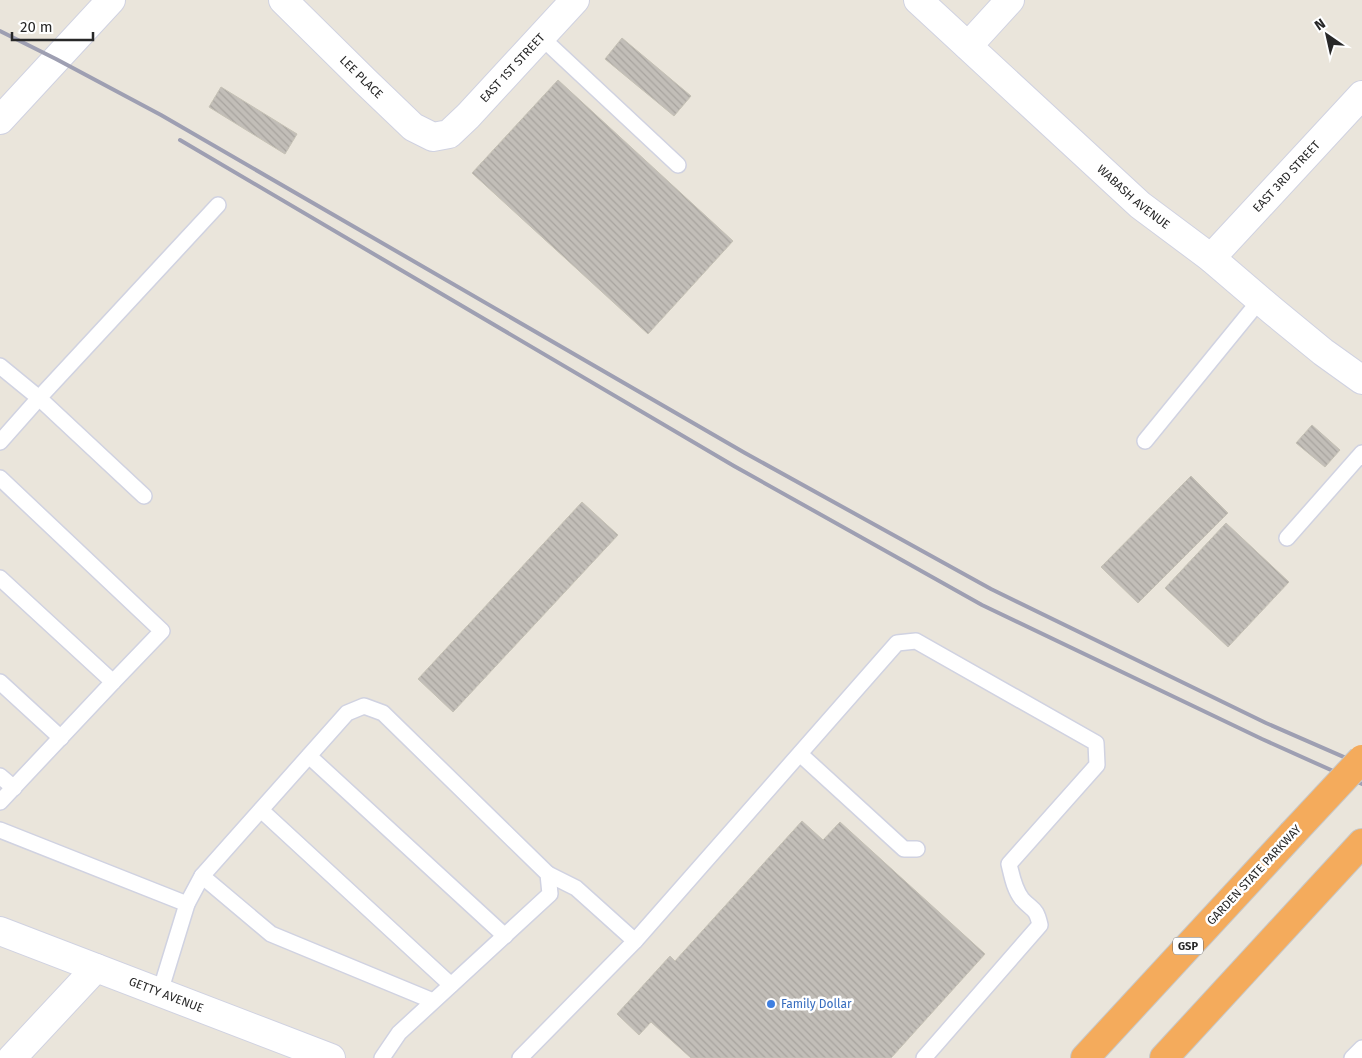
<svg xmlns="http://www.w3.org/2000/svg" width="1362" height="1058" font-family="'Fira Sans',sans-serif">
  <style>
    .building { fill: url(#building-back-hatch); stroke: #c5c1b5 }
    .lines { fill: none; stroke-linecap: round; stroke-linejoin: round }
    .service-casing { stroke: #d0d2e1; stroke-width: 18 }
    .minor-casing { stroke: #d0d2e1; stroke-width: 30 }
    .tertiary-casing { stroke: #d0d2e1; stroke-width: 30 }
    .motorway-casing { stroke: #c7c7c7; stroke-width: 30 }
    .service { stroke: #fff; stroke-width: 15 }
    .minor { stroke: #fff; stroke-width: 28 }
    .tertiary { stroke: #fff; stroke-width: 28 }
    .motorway { stroke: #f4ab5c; stroke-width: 28 }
    .rail { stroke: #9e9fb2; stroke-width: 4 }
    .motorway-bridge-casing { stroke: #c7c7c7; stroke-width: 30; stroke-linecap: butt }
    .motorway-bridge { stroke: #f4ab5c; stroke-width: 28 }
    .shop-dot { fill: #3f7fe0; stroke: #fff; stroke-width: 2 }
    .labels { text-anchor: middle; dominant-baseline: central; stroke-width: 5; stroke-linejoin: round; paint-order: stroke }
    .shield { fill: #fff; stroke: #686868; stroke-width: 1 }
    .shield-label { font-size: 11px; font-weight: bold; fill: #282828 }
    .street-label { font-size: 12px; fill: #282828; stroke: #fff }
    .shop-label { font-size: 12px; fill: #366cbe; stroke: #fff; text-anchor: start }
  </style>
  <defs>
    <pattern id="building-back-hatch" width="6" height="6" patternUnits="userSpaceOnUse" patternTransform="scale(1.25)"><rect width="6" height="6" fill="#c2beb8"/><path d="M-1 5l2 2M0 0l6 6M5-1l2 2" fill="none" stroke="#a7a39e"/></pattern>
  </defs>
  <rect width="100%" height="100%" fill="#eae5db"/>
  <!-- building -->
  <g class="building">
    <polygon points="622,38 691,96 674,116 605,59"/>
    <polygon points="558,80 733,241 648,334 472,173"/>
    <polygon points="221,87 297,134 285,154 209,107"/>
    <polygon points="1312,425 1340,450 1325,467 1296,443"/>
    <polygon points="1191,476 1228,513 1138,603 1101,567"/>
    <polygon points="582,502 618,535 453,712 418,679"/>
    <polygon points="1226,523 1289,582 1228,647 1165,588"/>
    <polygon points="802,821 823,840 840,822 985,954 891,1058 691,1058 651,1022 639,1035 617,1014 670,956 675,961"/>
  </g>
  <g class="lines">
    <!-- service casing -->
    <g class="service-casing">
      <g id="service">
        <polyline points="541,37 678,165"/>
        <polyline points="0,366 39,398 0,442"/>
        <polyline points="1145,441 1260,300"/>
        <polyline points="0,478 162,631 113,682"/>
        <polyline points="144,496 39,398 218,205"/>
        <polyline points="1287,538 1362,453"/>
        <polyline points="0,578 113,682 0,802"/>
        <polyline points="0,682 61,738"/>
        <polyline points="800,754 904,849 917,849"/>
        <polyline points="309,756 505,936"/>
        <polyline points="0,776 14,788"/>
        <polyline points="261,810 451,985"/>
        <polyline points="0,830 187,904"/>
        <path d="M 548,874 L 576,888 L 635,941 L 897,643 L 916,641 L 1096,743 L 1097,765 L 1009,864 C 1012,876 1014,889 1022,899 C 1033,911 1036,907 1040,925 L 924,1058"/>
        <polyline points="202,876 271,934 433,1001"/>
        <polyline points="160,992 187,904 202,876 347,713 364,706 383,713 548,874 550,894 399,1033 382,1058"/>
        <polyline points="520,1058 635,941"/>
        <polyline points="1352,1058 1362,1048"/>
      </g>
    </g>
    <!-- minor casing -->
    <g class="minor-casing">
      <g id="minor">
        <path id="s1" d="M 283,0 L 365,81 L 413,127 L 433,137 L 449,134 L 468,116 L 575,0"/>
        <path id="s2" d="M 918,0 L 1140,205 L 1211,258 L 1273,311 L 1323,352 L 1362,380"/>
        <polyline points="968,46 1010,0"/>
        <path id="s3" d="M 1211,258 L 1362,95"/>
        <path id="s4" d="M 0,931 L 331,1058"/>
        <polyline points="12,1058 96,968"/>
      </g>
    </g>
    <!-- tertiary casing -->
    <g class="tertiary-casing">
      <polyline id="tertiary" points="0,120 111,0"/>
    </g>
    <!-- motorway casing -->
    <g class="motorway-casing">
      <g id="motorway">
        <polyline points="1085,1058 1292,834"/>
        <polyline points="1164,1058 1362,843"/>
      </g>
    </g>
    <!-- service -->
    <use href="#service" class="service"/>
    <!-- minor -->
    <use href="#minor" class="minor"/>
    <!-- tertiary -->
    <use href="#tertiary" class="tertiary"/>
    <!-- motorway -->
    <use href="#motorway" class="motorway"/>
    <!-- rail -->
    <g class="rail">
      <polyline points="0,31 56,59 161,115 745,453 991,589 1266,723 1362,765"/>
      <polyline points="180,140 734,466 982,605 1262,739 1362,784"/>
    </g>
    <!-- motorway-bridge casing -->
    <g class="motorway-bridge-casing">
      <polyline id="motorway-bridge" points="1292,834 1362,759"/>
    </g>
    <!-- motorway-bridge -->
    <use href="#motorway-bridge" class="motorway-bridge"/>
  </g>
  <!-- markers -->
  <circle class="shop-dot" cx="771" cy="1004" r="5"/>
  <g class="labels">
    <!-- shield labels -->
    <rect class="shield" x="1173" y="937.5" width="30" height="17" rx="4"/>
    <g class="shield-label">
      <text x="1188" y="946">GSP</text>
    </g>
    <!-- street labels -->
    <g class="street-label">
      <text stroke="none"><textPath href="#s1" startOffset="312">EAST 1ST STREET</textPath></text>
      <text stroke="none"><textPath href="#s1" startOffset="110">LEE PLACE</textPath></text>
      <text stroke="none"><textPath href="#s3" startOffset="111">EAST 3RD STREET</textPath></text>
      <text stroke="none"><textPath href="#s2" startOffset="292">WABASH AVENUE</textPath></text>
      <text transform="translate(1254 875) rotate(-47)">GARDEN STATE PARKWAY</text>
      <text stroke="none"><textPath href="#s4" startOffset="178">GETTY AVENUE</textPath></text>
    </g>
    <!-- shop labels -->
    <g class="shop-label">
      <text x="781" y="1004">Family Dollar</text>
    </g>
  </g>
  <!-- north arrow -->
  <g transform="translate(1327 35) rotate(326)" stroke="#ffffff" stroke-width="4" paint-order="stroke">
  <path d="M0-4L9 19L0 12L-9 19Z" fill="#282828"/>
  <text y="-8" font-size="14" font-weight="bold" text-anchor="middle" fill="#282828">N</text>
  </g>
  <!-- scale -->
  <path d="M12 32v8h81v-8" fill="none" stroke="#282828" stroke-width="2.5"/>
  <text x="20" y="32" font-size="15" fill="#282828" stroke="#ffffff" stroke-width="4" paint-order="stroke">20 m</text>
</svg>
